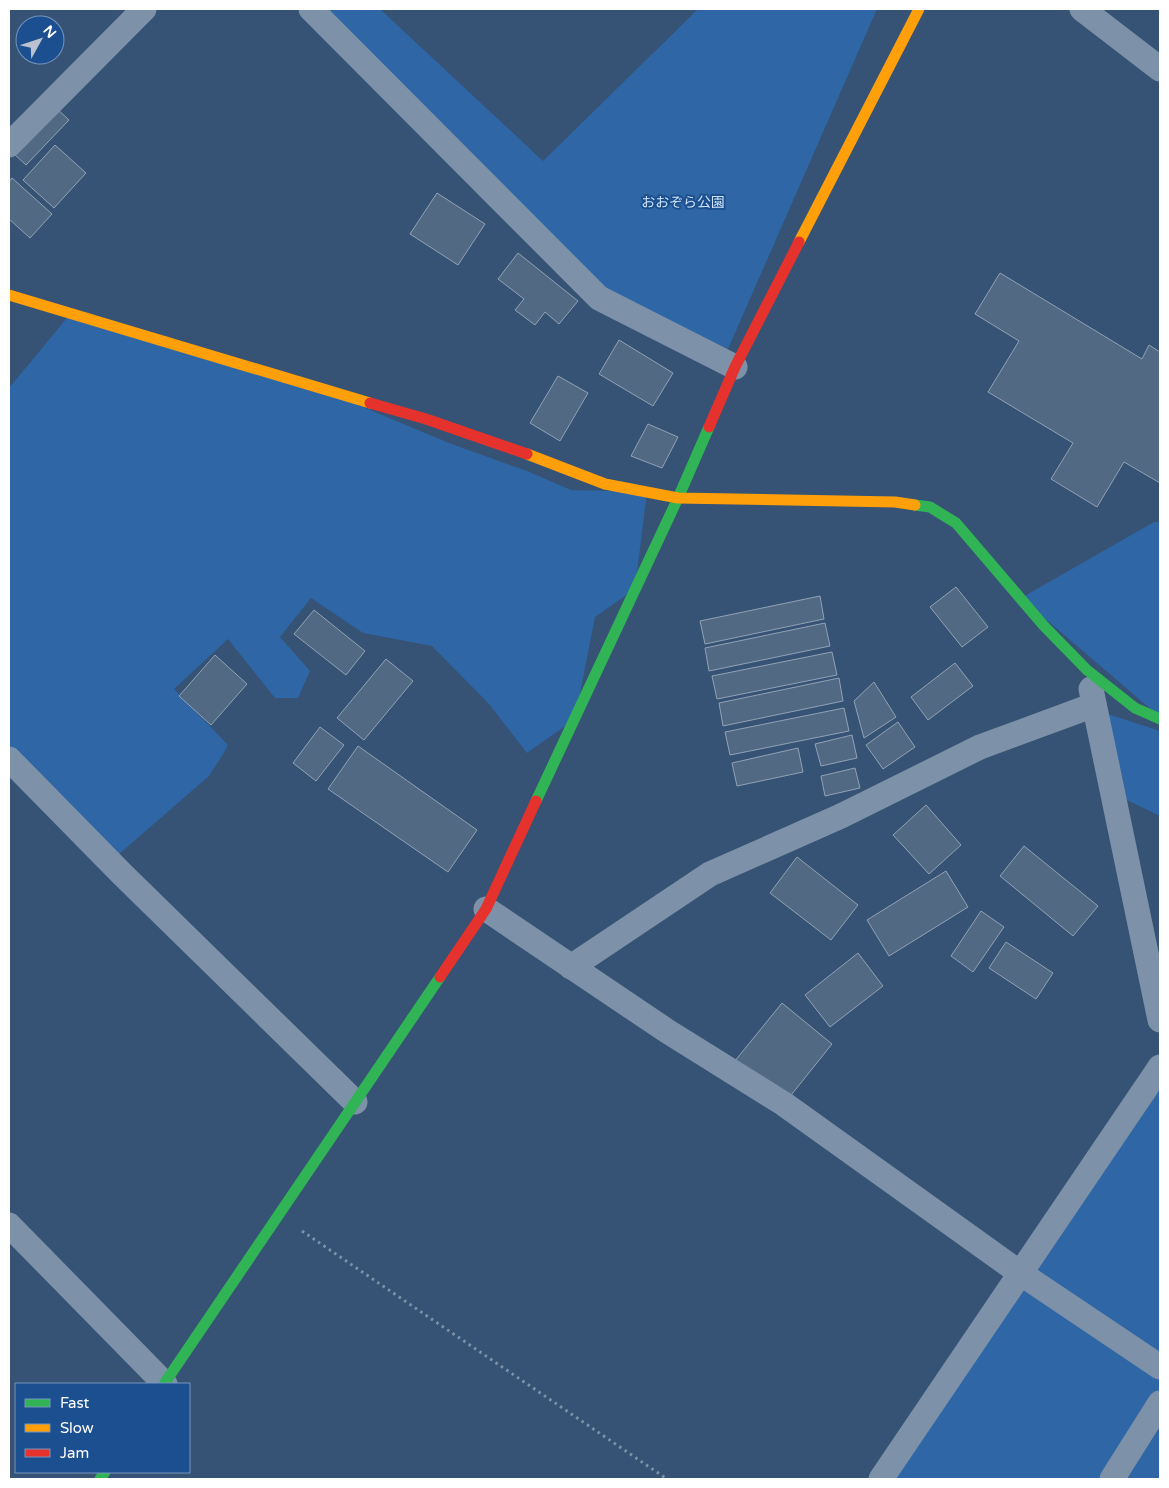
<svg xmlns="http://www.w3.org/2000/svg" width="1169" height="1488" font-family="'Varela Round','Noto Sans JP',sans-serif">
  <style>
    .green { fill: #2f66a5 }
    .building { fill: #526984; stroke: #92a2b6 }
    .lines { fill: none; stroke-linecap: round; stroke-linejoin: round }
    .path { stroke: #7d92a8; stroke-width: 3; stroke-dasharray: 2.5 4; stroke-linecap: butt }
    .street { stroke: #7d92a8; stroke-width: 25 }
    .fast { stroke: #30b455; stroke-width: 11 }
    .slow { stroke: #ff9f0a; stroke-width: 11 }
    .jam { stroke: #e5322d; stroke-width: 11 }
    .labels { text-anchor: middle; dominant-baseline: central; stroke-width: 4; stroke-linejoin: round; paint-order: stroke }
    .park-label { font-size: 14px; fill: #cfe3fa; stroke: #1b4f8f }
  </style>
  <rect width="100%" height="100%" fill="#365274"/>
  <!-- green -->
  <g class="green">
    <polygon points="318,9 380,9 543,161 698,9 877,9 728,349 585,285"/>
    <polygon points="71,313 320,389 449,443 527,471 571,490 647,492 635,589 595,617 575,719 527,753 489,704 432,646 363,633 311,598 280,637 310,671 298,698 275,698 228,639 174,689 228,745 222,756 209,776 103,868 9,762 9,388"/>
    <polygon points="1154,522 1160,522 1160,717 1021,598"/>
    <polygon points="1105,713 1160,731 1160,816 1112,793"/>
    <polygon points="1160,1067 1160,1479 881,1479"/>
  </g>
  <!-- building -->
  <g class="building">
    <polygon points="56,108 69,120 26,165 13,153"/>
    <polygon points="55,145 86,173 54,208 23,180"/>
    <polygon points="12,178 52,214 30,238 9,219 9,182"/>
    <polygon points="437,193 485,224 458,265 410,234"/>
    <polygon points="518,253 578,301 559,324 545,312 535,325 515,310 524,299 498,279"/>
    <polygon points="1000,273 1142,359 1149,345 1160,352 1160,483 1124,462 1097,507 1051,479 1073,443 988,392 1019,341 975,314"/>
    <polygon points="619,340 673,373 653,406 599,374"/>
    <polygon points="558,376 588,393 560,441 530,423"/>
    <polygon points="648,424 678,437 662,468 631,456"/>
    <polygon points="956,587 988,627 962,647 930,607"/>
    <polygon points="820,596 824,619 705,644 700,621"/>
    <polygon points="314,610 365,651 346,675 294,634"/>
    <polygon points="825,623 830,646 709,671 705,648"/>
    <polygon points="832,652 837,675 717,699 712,676"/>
    <polygon points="215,655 247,684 211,725 179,696"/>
    <polygon points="386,659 413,681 364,740 337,718"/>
    <polygon points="955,663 973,686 928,720 911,697"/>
    <polygon points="839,678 843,701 723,726 719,703"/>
    <polygon points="874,682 896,717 864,738 854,701"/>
    <polygon points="844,708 849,731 730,755 725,732"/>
    <polygon points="898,722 915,747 883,769 866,745"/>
    <polygon points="320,727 344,745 316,781 293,763"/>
    <polygon points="852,735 857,758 821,766 815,744"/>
    <polygon points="358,746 477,830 448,872 328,789"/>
    <polygon points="798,748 803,772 737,786 732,763"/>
    <polygon points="855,768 860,788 825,796 821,776"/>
    <polygon points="926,805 961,845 929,874 893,835"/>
    <polygon points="1024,846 1098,906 1073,936 1000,876"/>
    <polygon points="797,857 858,905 831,940 770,893"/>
    <polygon points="946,871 968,907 889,956 867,920"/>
    <polygon points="981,911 1004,927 973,972 951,956"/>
    <polygon points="1006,942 1053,973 1036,999 989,968"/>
    <polygon points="858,953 883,986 830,1027 805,995"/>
    <polygon points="782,1003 832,1044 784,1104 734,1062"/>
  </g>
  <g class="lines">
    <!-- path -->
    <polyline class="path" points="302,1231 667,1479"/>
    <!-- street -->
    <g class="street">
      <polyline points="311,9 599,298 735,367"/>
      <polyline points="1082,9 1160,69"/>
      <polyline points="9,145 144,9"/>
      <polyline points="1091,689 1160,1020"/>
      <polyline points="9,759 122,874 355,1102"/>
      <polyline points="486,909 667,1031 784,1104 1020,1273 1160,1367"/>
      <polyline points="571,967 710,874 841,816 980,747 1094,705"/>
      <polyline points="9,1225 165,1384"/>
      <polyline points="881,1479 1160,1067"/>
      <polyline points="1112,1479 1160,1403"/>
    </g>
    <!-- fast -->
    <g class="fast">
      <polyline points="915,505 930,507 956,523 1044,626 1087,670 1135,708 1160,719"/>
      <polyline points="536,801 678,498 709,427"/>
      <polyline points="164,1384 440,977"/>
      <polyline points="100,1479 105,1472"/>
    </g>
    <!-- slow -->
    <g class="slow">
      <polyline points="799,242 919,9"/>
      <polyline points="9,295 370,403"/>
      <polyline points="527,454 605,484 678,498 895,502 915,505"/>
    </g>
    <!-- jam -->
    <g class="jam">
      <polyline points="370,403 426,419 527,454"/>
      <polyline points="709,427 735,367 799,242"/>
      <polyline points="440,977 486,909 536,801"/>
    </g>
  </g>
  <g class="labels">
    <!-- park labels -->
    <g class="park-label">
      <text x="683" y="202">おおぞら公園</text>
    </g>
  </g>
  <!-- border -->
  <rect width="1169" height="1488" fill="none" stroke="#ffffff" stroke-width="20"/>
  <!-- legend -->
  <rect x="15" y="1383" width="175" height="90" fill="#1b4f8f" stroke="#7695bc"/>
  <rect x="25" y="1399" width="25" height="8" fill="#30b455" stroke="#7695bc"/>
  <text x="60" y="1408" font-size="15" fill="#ffffff">Fast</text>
  <rect x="25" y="1424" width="25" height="8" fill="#ff9f0a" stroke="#7695bc"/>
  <text x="60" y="1433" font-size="15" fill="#ffffff">Slow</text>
  <rect x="25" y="1449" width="25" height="8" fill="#e5322d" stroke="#7695bc"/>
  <text x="60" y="1458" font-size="15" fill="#ffffff">Jam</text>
  <!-- north arrow -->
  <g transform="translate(40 40) rotate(50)"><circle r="24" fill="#1b4f8f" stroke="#7695bc"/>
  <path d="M0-4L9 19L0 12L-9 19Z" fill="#b9c2ce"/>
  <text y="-8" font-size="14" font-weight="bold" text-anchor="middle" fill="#ffffff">N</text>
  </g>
</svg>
